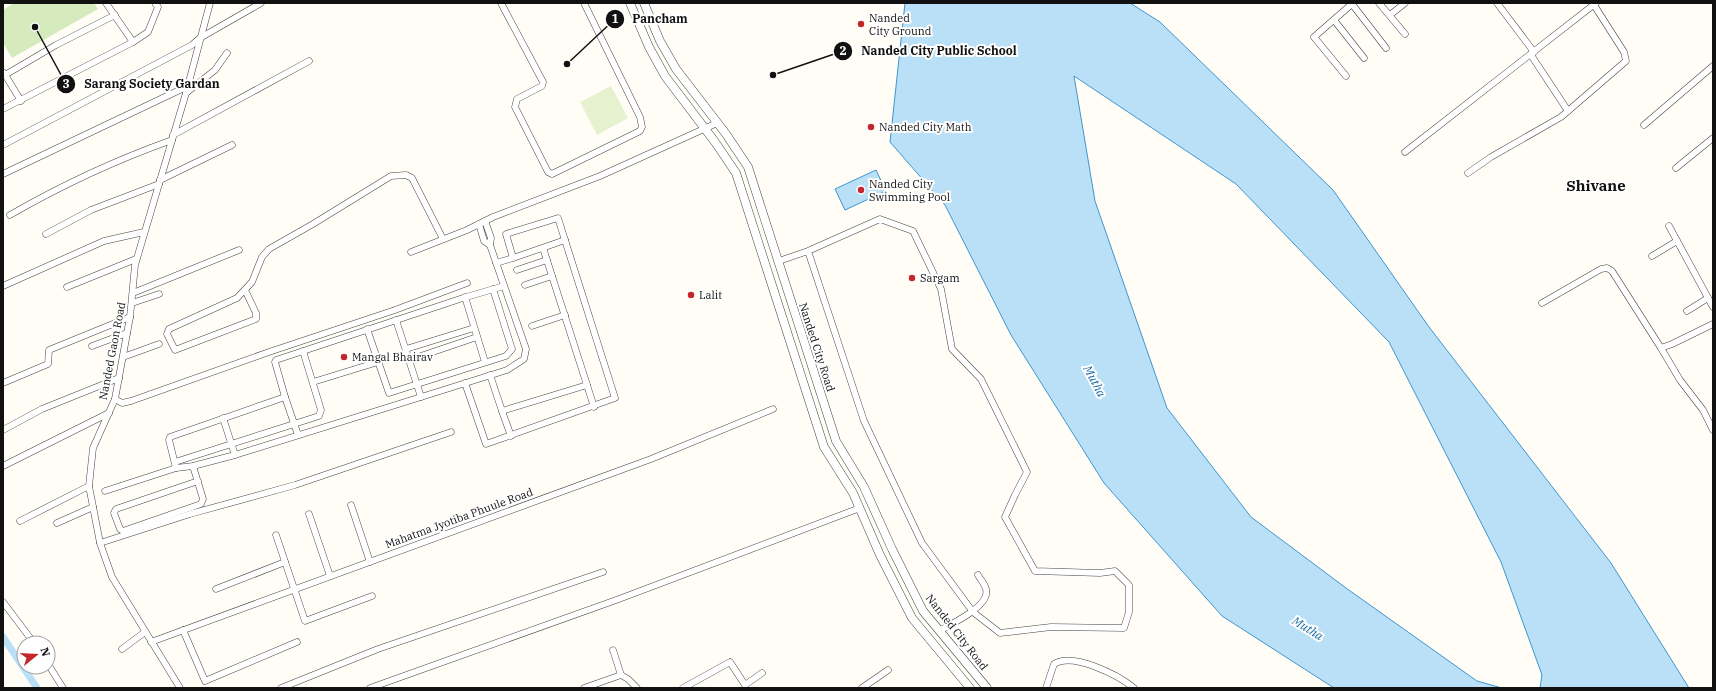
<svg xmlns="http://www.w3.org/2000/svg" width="1716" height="691" font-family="'IBM Plex Serif',serif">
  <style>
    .green { fill: #d5ebbd }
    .pitch { fill: #e6f2cf }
    .water { fill: #b9e0f7; stroke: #3f96cf }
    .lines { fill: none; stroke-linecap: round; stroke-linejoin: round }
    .canal { stroke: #b9e0f7; stroke-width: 7 }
    .minor-casing { stroke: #444; stroke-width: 7 }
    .tertiary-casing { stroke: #444; stroke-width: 9 }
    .minor { stroke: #fff; stroke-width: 6 }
    .tertiary { stroke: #fff; stroke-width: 8 }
    .poi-dot { fill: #c4262e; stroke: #fff; stroke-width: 1.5 }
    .labels { text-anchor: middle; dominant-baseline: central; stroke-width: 4; stroke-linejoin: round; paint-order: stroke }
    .poi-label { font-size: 11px; fill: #111; stroke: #fff; text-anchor: start }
    .street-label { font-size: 11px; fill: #111; stroke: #fff }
    .water-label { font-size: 12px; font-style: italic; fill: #1768a6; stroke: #fff }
    .district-label { font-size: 15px; font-weight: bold; fill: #111; stroke: #fff }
    .leader { fill: none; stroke: #111; stroke-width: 1.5 }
    .callout-dot { fill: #111; stroke: #fff; stroke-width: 1.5 }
    .mark-label { font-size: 12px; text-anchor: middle; font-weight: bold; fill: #fff }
    .callout-label { font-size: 12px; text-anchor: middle; font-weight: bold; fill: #111; stroke: #fff; stroke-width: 4; stroke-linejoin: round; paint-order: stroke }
  </style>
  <rect width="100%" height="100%" fill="#fffdf5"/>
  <!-- green -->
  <polygon class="green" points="14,3 94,3 98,9 12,58 3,43 3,10"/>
  <!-- pitch -->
  <polygon class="pitch" points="611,86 628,118 597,135 580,102"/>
  <!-- water -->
  <g class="water">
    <polygon points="905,3 1130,3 1160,22 1333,190 1429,327 1611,563 1689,688 1540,688 1542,675 1501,562 1389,342 1236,184 1074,76 1095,201 1167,408 1251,517 1346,588 1477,681 1502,688 1334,688 1222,616 1104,483 1011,335 945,205 890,142"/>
    <polygon points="876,170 886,191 845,210 835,189"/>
  </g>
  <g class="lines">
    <!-- canal -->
    <polyline class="canal" points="3,637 37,688"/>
    <!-- minor casing -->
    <g class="minor-casing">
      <g id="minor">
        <polyline points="106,3 133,42 148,32 158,7 155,3"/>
        <polyline points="501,3 543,82 542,86 517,99 515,107 548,172 552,174 640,131 642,127 640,117 584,3"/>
        <polyline points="1379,3 1405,34"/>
        <polyline points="1497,3 1534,52"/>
        <polyline points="1352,4 1386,48"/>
        <polyline points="1390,15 1405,3"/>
        <polyline points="1334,20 1364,58"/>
        <polyline points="1531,55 1568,111"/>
        <polyline points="4,73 21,101"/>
        <polyline points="5,75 56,45 115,15"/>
        <polyline points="1346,76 1314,37 1353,3"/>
        <polyline points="186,93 215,70 227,53"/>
        <polyline points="3,109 133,42"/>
        <polyline points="1644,125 1713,66"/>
        <polyline points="173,135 309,61"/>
        <polyline points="3,145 192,45 200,38 261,3"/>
        <polyline points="1405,152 1596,3"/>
        <polyline points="1676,168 1713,138"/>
        <polyline points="1468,173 1491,157 1561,117 1626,61 1624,52 1594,5"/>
        <polyline points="3,174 188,86"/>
        <polyline points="160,180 232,145"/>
        <path d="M 10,215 C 62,185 116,160 172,140"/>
        <polyline points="479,224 484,241 490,245 491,238 485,221"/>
        <polyline points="1669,226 1713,307"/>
        <polyline points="46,234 91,210 159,184"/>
        <polyline points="490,245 526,349 524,359 507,370 421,397 235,455 193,466 176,468 169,440 170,437 285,397 275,362 276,360 463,298 504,286"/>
        <polyline points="411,252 467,230 493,217 600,176 717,123"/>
        <polyline points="1652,256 1677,241"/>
        <polyline points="513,258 565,240"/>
        <polyline points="779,261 808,251 880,219 913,231 941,289 952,349 981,379 1027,472 1015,495 1005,517 1035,571 1100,573 1115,571 1129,585 1129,612 1124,628 1051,627 1000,633 973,612 922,543 864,421 808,251"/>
        <polyline points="517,270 547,260"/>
        <polyline points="525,285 552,276"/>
        <polyline points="3,286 104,241 144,232"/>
        <polyline points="67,287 136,259"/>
        <polyline points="245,290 256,313 256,319 175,350 167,334 169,329 237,298 252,282 262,257 269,249 313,224 391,176 406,175 412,178 443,239"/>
        <polyline points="133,293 239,250"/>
        <polyline points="465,297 485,362"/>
        <polyline points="132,303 159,294"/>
        <polyline points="1542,303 1601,269 1607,268 1612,271 1661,348"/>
        <polyline points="1687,311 1708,298"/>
        <polyline points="396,320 421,397"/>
        <polyline points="1713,324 1672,344 1661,348 1680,380 1703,410 1713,430"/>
        <polyline points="532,326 565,315"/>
        <polyline points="367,329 389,393 506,356 512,349 511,346 493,289"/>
        <polyline points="92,346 127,333"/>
        <polyline points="406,349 474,328"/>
        <polyline points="123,357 159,344"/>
        <polyline points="409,360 477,337"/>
        <polyline points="490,375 502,411 587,385 543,248"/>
        <polyline points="313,382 378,362"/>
        <polyline points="3,383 48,364 49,350 130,317"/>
        <polyline points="465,383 486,444 615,398 558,218 506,234 513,258 496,263"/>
        <polyline points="587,385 594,407"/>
        <polyline points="285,397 298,435"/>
        <polyline points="115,399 122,403 131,401 269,352 395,310 467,283"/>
        <polyline points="502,411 511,436"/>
        <polyline points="223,418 235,455"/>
        <polyline points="3,430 42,409 119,378"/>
        <polyline points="175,462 319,416 321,410 303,351"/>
        <polyline points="3,466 109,413"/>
        <polyline points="193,466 203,499 201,504 123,531 120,529 114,513 116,509 198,481"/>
        <polyline points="105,491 176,468"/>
        <polyline points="351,505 370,562"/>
        <polyline points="309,514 330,576"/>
        <polyline points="20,521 89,486"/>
        <polyline points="57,523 93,507"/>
        <polyline points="276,535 305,621 372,596"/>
        <polyline points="100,543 190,514 295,485 451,432"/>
        <polyline points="216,589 285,562"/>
        <polyline points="3,602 34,643"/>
        <polyline points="183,630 205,681 297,642"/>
        <path d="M 939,631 C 951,624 991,606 986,589 C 985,584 980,579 978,575"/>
        <polyline points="151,642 651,459 773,409"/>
        <polyline points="122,649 145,632"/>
        <polyline points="48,664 63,688"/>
        <polyline points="621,675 628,679 637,688"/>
        <polyline points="180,688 112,577 100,543 89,486 93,448 115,399 130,317 135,265 186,93 210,3"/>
        <polyline points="281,688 378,649 603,572"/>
        <polyline points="370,688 619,599 860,508"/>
        <polyline points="584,688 621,675 613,650"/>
        <polyline points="683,688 730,662 745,685 762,673"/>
        <polyline points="862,688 888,670"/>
        <path d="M 1046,688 L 1054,664 C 1073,652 1118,675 1134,688"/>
      </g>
    </g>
    <!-- tertiary casing -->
    <g class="tertiary-casing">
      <g id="tertiary">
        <polyline points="630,3 649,47 665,76 715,142 736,173 824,447 853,493 880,555 912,618 970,688"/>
        <polyline points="644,3 660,41 676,69 726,134 748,167 836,441 864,487 892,549 923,611 987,688"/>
      </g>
    </g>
    <!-- minor -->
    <use href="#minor" class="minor"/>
    <!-- tertiary -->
    <use href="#tertiary" class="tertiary"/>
  </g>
  <!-- markers -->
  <g class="poi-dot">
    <circle cx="861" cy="24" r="4"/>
    <circle cx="871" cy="127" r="4"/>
    <circle cx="861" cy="190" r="4"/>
    <circle cx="912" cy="278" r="4"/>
    <circle cx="691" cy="295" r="4"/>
    <circle cx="344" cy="357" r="4"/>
  </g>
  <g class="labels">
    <!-- poi labels -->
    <g class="poi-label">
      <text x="869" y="18">Nanded<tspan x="869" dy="13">City Ground</tspan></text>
      <text x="879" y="127">Nanded City Math</text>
      <text x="869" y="184">Nanded City<tspan x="869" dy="13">Swimming Pool</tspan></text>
      <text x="920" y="278">Sargam</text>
      <text x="699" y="295">Lalit</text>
      <text x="352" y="357">Mangal Bhairav</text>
    </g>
    <!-- street labels -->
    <g class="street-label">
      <text transform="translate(817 347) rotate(72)">Nanded City Road</text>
      <text transform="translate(112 351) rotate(-79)">Nanded Gaon Road</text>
      <text transform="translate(459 518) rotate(-20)">Mahatma Jyotiba Phuule Road</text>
      <text transform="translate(957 632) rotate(52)">Nanded City Road</text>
    </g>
    <!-- water labels -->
    <g class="water-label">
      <text transform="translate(1095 381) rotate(62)">Mutha</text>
      <text transform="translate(1308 628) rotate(32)">Mutha</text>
    </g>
    <!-- district labels -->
    <g class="district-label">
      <text x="1596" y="185">Shivane</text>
    </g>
  </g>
  <!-- callouts -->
  <path class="leader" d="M567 64L615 19M773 75L843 51M35 27L66 84"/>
  <g class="callout-dot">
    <circle cx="567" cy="64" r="4"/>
    <circle cx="773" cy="75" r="4"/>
    <circle cx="35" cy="27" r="4"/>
    <circle cx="615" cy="19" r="10"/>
    <circle cx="843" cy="51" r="10"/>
    <circle cx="66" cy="84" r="10"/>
  </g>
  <g class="mark-label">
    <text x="615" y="23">1</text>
    <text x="843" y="55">2</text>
    <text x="66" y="88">3</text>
  </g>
  <g class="callout-label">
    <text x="660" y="23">Pancham</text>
    <text x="939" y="55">Nanded City Public School</text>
    <text x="152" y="88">Sarang Society Gardan</text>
  </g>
  <!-- border -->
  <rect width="1716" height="691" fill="none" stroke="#111111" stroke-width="8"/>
  <!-- north arrow -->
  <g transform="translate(36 655) rotate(72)"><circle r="19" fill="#ffffff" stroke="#a0a0a0"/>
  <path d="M0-3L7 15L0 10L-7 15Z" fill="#c4262e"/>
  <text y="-6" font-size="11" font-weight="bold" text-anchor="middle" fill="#111111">N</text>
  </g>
</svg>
